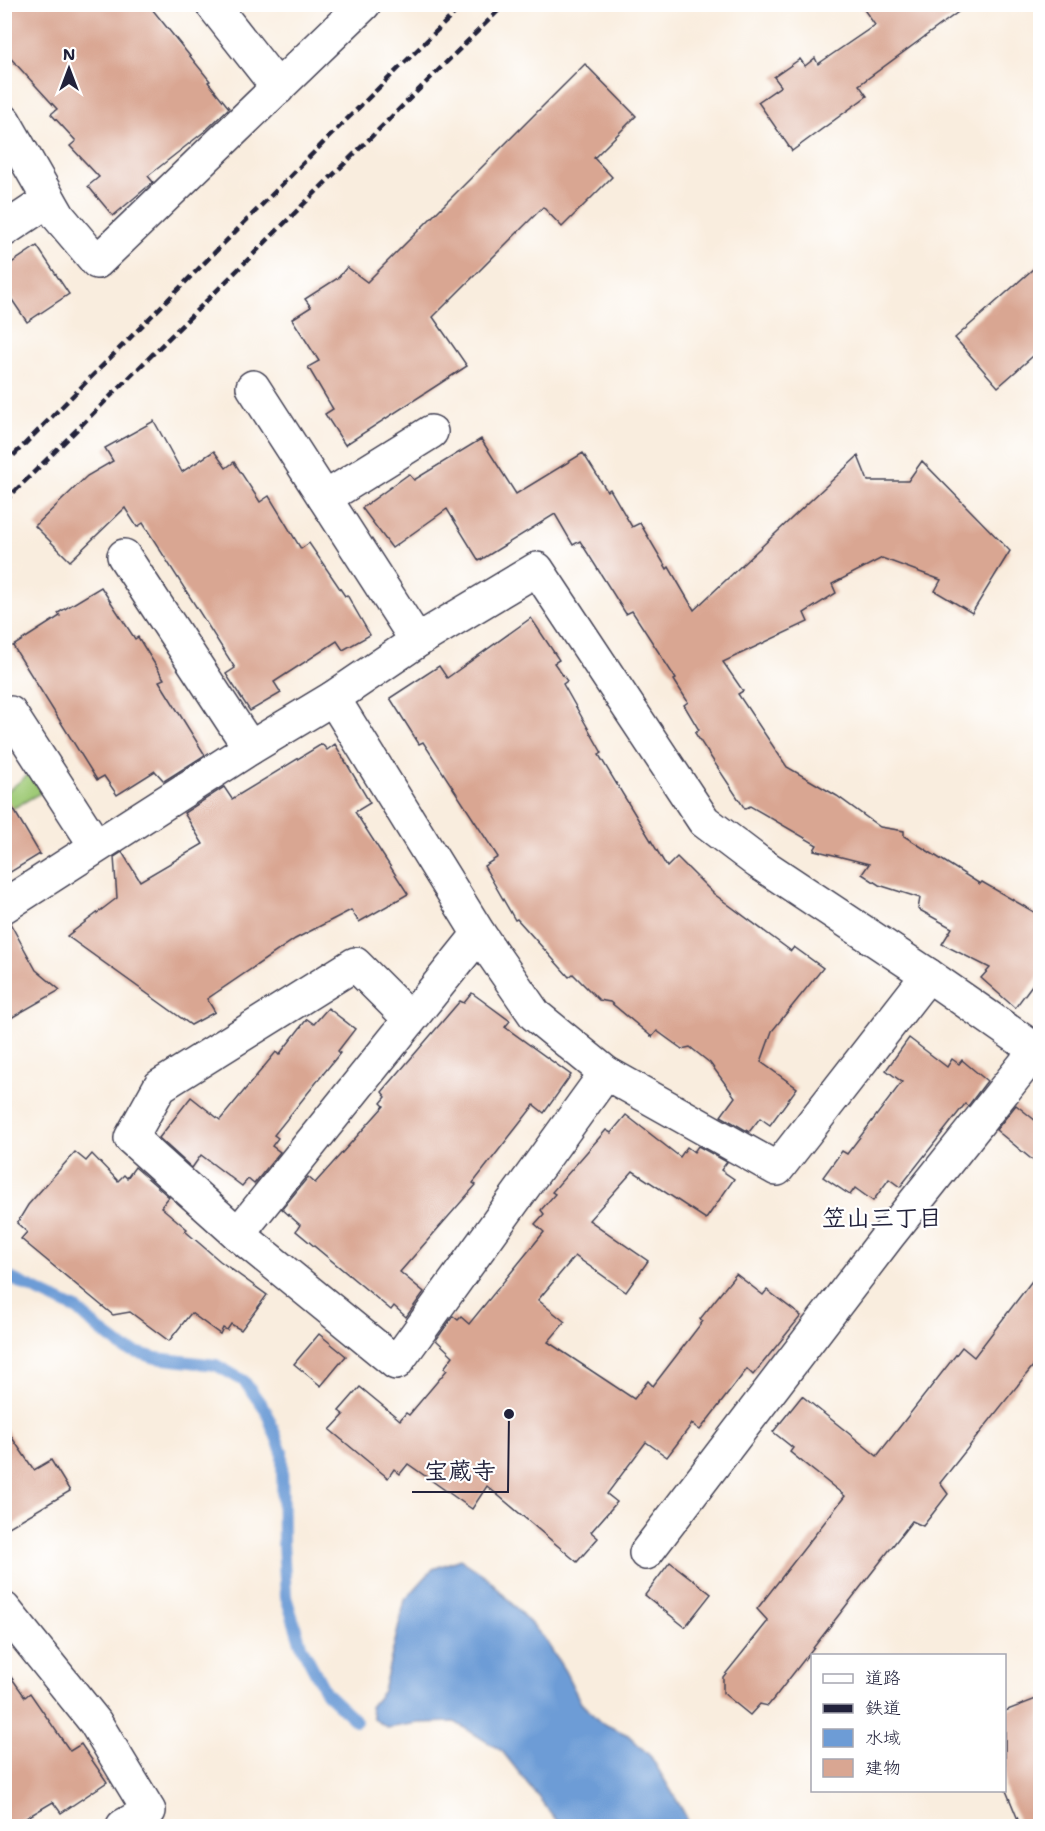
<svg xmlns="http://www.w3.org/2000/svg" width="1045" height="1831" font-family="'Shantell Sans','Klee One',sans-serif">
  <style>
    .green { fill: #9fca76; stroke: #607658; stroke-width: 1.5 }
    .water { fill: #6d9cd6; stroke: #485f88; stroke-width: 1.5 }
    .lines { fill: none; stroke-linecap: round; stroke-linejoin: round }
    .stream { stroke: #6d9cd6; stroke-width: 12 }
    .building { fill: #d9a692 }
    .street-casing { stroke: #424053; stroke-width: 36 }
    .street { stroke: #fff; stroke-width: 33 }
    .rail { stroke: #22223b; stroke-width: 4.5; stroke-dasharray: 9 4.5; stroke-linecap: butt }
    .labels { text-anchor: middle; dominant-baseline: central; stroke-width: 4.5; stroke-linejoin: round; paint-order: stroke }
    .neighbourhood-label { font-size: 24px; font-weight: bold; fill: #22223b; stroke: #fff }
    .leader { fill: none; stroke: #22223b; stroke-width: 2 }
    .callout-dot { fill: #22223b; stroke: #fff; stroke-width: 2 }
    .callout-label { font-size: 24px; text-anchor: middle; font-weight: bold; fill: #22223b; stroke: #fff; stroke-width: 4.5; stroke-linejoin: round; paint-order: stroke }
  </style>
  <rect width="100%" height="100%" fill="#fff"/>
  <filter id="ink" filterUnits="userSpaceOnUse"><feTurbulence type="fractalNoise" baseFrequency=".0167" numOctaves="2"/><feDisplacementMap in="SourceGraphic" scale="12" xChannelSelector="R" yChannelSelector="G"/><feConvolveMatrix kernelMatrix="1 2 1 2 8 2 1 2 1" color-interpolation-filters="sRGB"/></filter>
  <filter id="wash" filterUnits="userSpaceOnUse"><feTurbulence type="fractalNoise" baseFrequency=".008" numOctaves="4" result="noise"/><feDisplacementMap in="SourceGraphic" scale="24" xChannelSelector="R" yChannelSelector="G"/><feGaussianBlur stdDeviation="1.35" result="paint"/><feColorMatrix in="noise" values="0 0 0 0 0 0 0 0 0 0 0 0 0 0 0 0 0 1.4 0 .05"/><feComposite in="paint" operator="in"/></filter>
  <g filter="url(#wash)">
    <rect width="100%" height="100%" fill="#f9edde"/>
    <!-- green -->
    <polygon class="green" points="29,774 42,792 5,813 5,793"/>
    <!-- water -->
    <polygon class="water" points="460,1559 487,1577 544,1638 565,1671 581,1703 600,1722 628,1735 651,1757 686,1816 687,1826 565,1826 557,1821 502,1751 455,1722 418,1723 387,1728 373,1718 370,1707 383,1691 405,1600 433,1569"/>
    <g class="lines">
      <!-- stream -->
      <polyline class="stream" points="4,1275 78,1310 97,1328 125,1349 156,1358 216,1365 244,1381 266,1411 282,1452 283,1543 286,1597 301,1645 326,1693 356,1721"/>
    </g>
    <g id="blocks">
      <!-- building -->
      <g class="building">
        <polygon points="4,4 148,4 210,81 208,82 229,108 205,131 148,176 153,182 113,216 88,186 99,177 70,146 76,141 51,114 57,109 4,51"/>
        <polygon points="860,4 969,4 859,85 867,96 792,151 758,102 781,86 774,77 800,59 805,66 815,58 818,64 875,25"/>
        <polygon points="585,64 636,116 594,158 612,177 562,227 543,207 433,317 467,366 345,445 325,414 333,409 308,367 319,361 292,319 311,307 305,299 338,278 347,267 367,282"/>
        <polygon points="37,246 69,294 27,322 4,288 4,268"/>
        <polygon points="1041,262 1041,349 998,387 955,338"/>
        <polygon points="154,421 182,472 214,451 226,468 234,462 260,502 269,496 301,549 309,543 345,596 347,595 370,635 343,650 337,641 274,682 281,693 250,711 226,674 235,668 143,523 137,527 125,508 70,561 35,526 87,476 113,461 105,448"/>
        <polygon points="481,439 516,494 583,453 607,491 610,489 632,527 640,523 667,569 669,567 694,610 858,456 868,481 908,481 922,461 1010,551 972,613 935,591 941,580 882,558 832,584 836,593 804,613 808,622 723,662 743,691 738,694 787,767 837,796 880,827 904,831 904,836 980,884 982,882 1041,916 1041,973 1015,1008 981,978 990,968 942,944 952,928 918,909 920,898 879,885 862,874 869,864 814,850 817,845 750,806 745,809 695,733 699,730 684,705 688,702 674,680 676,679 632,611 626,614 580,541 573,545 555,514 479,561 447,509 392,548 362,508 409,474 414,480"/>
        <polygon points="101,587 135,639 138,637 164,679 159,681 205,755 164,781 155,771 117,795 104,776 97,780 13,646 60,616 58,613"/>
        <polygon points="531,618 559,660 554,663 567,681 563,684 602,753 599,755 667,867 677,857 714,894 791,951 794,947 823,968 772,1031 761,1062 797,1088 770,1125 760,1118 749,1132 721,1116 735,1097 710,1063 690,1047 682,1049 657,1031 652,1037 610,1002 599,1000 573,974 569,977 517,919 515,920 484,866 498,857 423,742 419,744 390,698 439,666 447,678"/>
        <polygon points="322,744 327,750 335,744 370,803 355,812 408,894 359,922 351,910 295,939 207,999 215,1012 191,1025 67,936 117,898 114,857 122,852 140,881 203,844 184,813 224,787 232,799"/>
        <polygon points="4,793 40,854 4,876"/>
        <polygon points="10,923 36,970 60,990 4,1022 4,925"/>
        <polygon points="472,993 510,1021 505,1027 571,1075 544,1113 534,1105 473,1183 476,1185 400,1272 424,1292 406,1317 394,1306 391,1310 296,1231 300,1225 282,1209 308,1177 315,1183 384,1106 381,1103 386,1097 382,1092 460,1001 464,1003"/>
        <polygon points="328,1008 355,1029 338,1051 340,1053 274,1135 278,1138 272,1146 280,1152 254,1184 248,1179 242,1186 201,1155 192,1168 159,1138 191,1097 220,1120 276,1052 279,1055 307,1019 314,1024"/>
        <polygon points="909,1038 947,1067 952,1059 959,1064 962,1060 987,1081 968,1106 965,1104 900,1187 889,1179 873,1201 855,1188 850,1195 823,1177 842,1151 847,1154 902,1082 886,1070"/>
        <polygon points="1016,1105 1041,1125 1041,1167 996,1130"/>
        <polygon points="626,1115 680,1157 687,1147 694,1152 698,1146 727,1162 721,1170 734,1179 706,1219 633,1171 589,1220 648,1261 626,1292 575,1256 538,1300 565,1322 548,1342 634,1399 648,1381 653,1386 703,1321 700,1319 736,1274 763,1295 767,1290 801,1316 753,1375 747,1369 700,1430 692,1424 667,1457 646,1442 607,1494 617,1502 591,1532 598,1538 577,1562 487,1486 472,1509 408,1464 400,1474 394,1469 388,1478 330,1430 344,1415 339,1411 360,1387 400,1420 406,1413 409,1415 447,1370 444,1368 453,1356 436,1340 453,1316 458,1320 461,1317 469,1324 544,1232 535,1224 544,1214 541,1210 555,1194 552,1192 606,1130 611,1133"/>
        <polygon points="75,1152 86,1161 92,1154 118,1181 124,1175 127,1178 135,1167 169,1197 161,1207 187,1229 185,1231 220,1261 267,1295 241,1330 231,1324 227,1330 223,1328 220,1334 191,1313 169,1341 130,1312 113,1315 21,1239 27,1232 17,1223 28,1205"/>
        <polygon points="1041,1269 1041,1356 940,1483 948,1494 923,1526 912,1521 768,1706 760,1704 750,1715 723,1693 723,1677 768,1621 757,1609 845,1496 790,1452 793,1448 773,1432 802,1396 877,1456 962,1347 974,1357"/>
        <polygon points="319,1334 346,1356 321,1386 294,1364"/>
        <polygon points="4,1426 34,1470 51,1460 70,1491 4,1530"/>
        <polygon points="670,1562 711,1594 685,1627 645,1595"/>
        <polygon points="4,1667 25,1697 30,1693 70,1751 81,1744 107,1782 61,1813 53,1802 11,1827 4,1827"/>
        <polygon points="1041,1697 1041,1827 1021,1827 1005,1788 1005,1711"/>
      </g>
    </g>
  </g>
  <g filter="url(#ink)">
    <use href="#blocks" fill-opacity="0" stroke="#424053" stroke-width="1.5"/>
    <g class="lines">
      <!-- street casing -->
      <g class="street-casing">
        <g id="street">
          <polyline points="212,4 278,88"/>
          <polyline points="4,121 59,217 97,262 364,4"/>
          <polyline points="4,230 49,200"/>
          <polyline points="253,387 417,641"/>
          <polyline points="325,498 431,432"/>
          <polyline points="124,556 250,748"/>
          <polyline points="333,698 479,934 535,1015 606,1073 777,1169 928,975 1040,1053"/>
          <polyline points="10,713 96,846"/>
          <polyline points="4,906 250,748 333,698 417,641 537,569 704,821 758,862 928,975"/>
          <polyline points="410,1019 355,964 160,1086 131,1138 238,1234 479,934"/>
          <polyline points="238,1234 396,1363 606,1073"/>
          <polyline points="646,1553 888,1236 1040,1045"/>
          <polyline points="4,1609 95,1722 149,1811 123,1826"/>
        </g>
      </g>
      <!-- street -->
      <use href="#street" class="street"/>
      <!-- rail -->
      <g class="rail">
        <polyline points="4,465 337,129 464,4"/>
        <polyline points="4,502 505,4"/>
      </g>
    </g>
  </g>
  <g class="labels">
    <!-- neighbourhood labels -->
    <g class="neighbourhood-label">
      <text x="882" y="1218">笠山三丁目</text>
    </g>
  </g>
  <!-- callouts -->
  <path class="leader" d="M509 1414L508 1492H412"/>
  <circle class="callout-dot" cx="509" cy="1414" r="6"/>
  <g class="callout-label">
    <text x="460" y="1479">宝蔵寺</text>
  </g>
  <!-- margin -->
  <rect width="1045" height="1831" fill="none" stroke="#fff" stroke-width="24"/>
  <!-- legend -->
  <rect x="811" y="1654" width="195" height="138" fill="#ffffff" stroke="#a7a7b1" stroke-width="1.5"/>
  <rect x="823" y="1674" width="30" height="9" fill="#ffffff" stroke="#a7a7b1" stroke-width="1.5"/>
  <text x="865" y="1684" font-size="18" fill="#22223b">道路</text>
  <rect x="823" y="1704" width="30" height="9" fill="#22223b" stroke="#a7a7b1" stroke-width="1.5"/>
  <text x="865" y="1714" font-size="18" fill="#22223b">鉄道</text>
  <rect x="823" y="1729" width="30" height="18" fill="#6d9cd6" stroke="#a7a7b1" stroke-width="1.5"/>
  <text x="865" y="1744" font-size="18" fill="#22223b">水域</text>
  <rect x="823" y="1759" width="30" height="18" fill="#d9a692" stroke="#a7a7b1" stroke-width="1.5"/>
  <text x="865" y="1774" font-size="18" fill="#22223b">建物</text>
  <!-- north arrow -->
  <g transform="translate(69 69)" stroke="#ffffff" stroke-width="4.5" paint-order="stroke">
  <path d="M0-4.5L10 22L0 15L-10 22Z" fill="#22223b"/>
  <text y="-9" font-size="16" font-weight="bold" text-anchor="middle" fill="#22223b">N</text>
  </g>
</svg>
